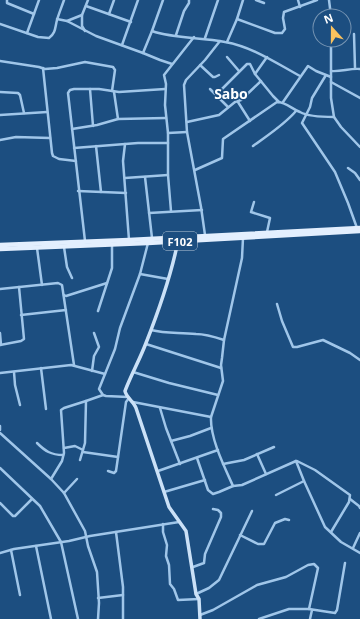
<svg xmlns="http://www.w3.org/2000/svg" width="360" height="619" font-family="'Noto Sans',sans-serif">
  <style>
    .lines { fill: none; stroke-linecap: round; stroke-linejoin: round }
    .street { stroke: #a0c6e9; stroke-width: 2.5 }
    .secondary { stroke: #cbe1f7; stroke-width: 3.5 }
    .primary { stroke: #e3effe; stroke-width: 4.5 }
    .labels { text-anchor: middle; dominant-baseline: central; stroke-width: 3; stroke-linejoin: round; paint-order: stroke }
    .shield { fill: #1c4e80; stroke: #bbcad9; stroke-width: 1 }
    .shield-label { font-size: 11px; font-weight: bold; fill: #fff }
    .quarter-label { font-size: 14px; font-weight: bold; fill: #fff; stroke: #1c4e80 }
  </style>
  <rect width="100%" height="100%" fill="#1c4e80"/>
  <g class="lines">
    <!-- street -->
    <g class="street">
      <polyline points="7,0 7,3 34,14"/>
      <polyline points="256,0 264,3"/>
      <polyline points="298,0 300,7"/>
      <polyline points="329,0 331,16"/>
      <polyline points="86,6 131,22"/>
      <polyline points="109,14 114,0"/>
      <polyline points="82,15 82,26 85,31"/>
      <polyline points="57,19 67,21 96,36 143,53 160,60 172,64"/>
      <polyline points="237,19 275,33 282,33 285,29 283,18 284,12 317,0"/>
      <polyline points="67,21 82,15 88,0"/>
      <path d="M 0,24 L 38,37 L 49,38 C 56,33 55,27 57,20 C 59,13 62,6 64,0"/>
      <path d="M 152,31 C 175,39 201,37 225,42 C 253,47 276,63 300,76"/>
      <polyline points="27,33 39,0"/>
      <polyline points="354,34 355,68"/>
      <polyline points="176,35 184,11 189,3 189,0"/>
      <polyline points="205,38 218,0"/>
      <polyline points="331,40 331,98 334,117 341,127 360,147"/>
      <polyline points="227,42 237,19 243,0"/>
      <polyline points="122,45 138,0"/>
      <polyline points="143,53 152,31 163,0"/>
      <polyline points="227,57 239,71"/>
      <polyline points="267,57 255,74 273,96 279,102"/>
      <polyline points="0,61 39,67 45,69 57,68 85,62 113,67 115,70 112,91"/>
      <polyline points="200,65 213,77 215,77 219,75"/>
      <polyline points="43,68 52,153 53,156 59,159 76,161"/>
      <path d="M 331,71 C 341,72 350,68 360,69"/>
      <polyline points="326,75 312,98 310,107 302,123 335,172 348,203 357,228"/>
      <polyline points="331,82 360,98"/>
      <polyline points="90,89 93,126"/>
      <polyline points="210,89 228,107"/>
      <polyline points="0,92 18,93 20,95 24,113"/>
      <polyline points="114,92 118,119"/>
      <polyline points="216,95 247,64 250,64 255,74"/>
      <polyline points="238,102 250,121"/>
      <polyline points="283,102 308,66 316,71 331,77"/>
      <polyline points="0,115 47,112"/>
      <polyline points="187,122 219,115 235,102 241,100 261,81"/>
      <polyline points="72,129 97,125 118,119 166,118"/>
      <polyline points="168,133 187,132"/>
      <polyline points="0,140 16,137 50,138"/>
      <polyline points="125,144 123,161 129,240"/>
      <polyline points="96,146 101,192"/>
      <path d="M 253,146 C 268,135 284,125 296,111"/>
      <polyline points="74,148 138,143 168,143"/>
      <polyline points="348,168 355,173 360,180"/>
      <path d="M 195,170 L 222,158 L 223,139 L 277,102 C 286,102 292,109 300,112 C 309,117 324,117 334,117"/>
      <polyline points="145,177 152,238"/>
      <polyline points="125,178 168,175"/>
      <polyline points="78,191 126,193"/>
      <polyline points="254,202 251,212 270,218 267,232"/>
      <polyline points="171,211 168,175 168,133 165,105 166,84 164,75 194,37"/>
      <polyline points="149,213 202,210"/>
      <polyline points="205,235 201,207 187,132 184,85 186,80 205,60 220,41"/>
      <polyline points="85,241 68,93 70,90 74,89 99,89 119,92 165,89"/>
      <polyline points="64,247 67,267 72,278"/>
      <polyline points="37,248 42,285"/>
      <polyline points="140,274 168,279"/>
      <polyline points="0,289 58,283 62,285 74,365"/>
      <polyline points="64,295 66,296 107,283"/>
      <polyline points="277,304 282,321 293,347 297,347 323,340 350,353 360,360"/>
      <polyline points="98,311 112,268 112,245"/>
      <polyline points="21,315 66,310"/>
      <path d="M 151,330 C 167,334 179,332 196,334 C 205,334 215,337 224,340"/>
      <polyline points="0,333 1,345"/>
      <polyline points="146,344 221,368"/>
      <polyline points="0,345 21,341 24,339 19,287"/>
      <polyline points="41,368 46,409"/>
      <polyline points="92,371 94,356 99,347 94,333"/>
      <polyline points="14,372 15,385 20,405"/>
      <polyline points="133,372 169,383 218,395"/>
      <polyline points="0,373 71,365 105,374"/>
      <polyline points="128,397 106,396 103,395 99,389 115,349 120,328 140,274 148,243"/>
      <polyline points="86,401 64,408 61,410 64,453 62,461 51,479 64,493 85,531 88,546 97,572 99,603 98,619"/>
      <polyline points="133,402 211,417"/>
      <polyline points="160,408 166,428 180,464"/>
      <polyline points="0,426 0,430"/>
      <polyline points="0,433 51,479"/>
      <polyline points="171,441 190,436 211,428"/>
      <path d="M 37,443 C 45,451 51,455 63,455"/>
      <polyline points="64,448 75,446 83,450"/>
      <polyline points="83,452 118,457"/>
      <polyline points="257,454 266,474"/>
      <polyline points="197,458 208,490 213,494 219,492 233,486 242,485 296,461"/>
      <polyline points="80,460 85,443 86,401 103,395"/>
      <polyline points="296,461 304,481 325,527 341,542 360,553"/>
      <polyline points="297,461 315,470 350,495 349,502 331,532"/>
      <polyline points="223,464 244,460 274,447"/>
      <polyline points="0,468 40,506 61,542 78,619"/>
      <polyline points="108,471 114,473 116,471 126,402 129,398"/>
      <polyline points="158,471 218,450"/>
      <path d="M 233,486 C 224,466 210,438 211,417 L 223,381 L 221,365 L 222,358 L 224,340 L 242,258 L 243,238"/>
      <polyline points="164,492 205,480"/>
      <polyline points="64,493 77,479"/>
      <polyline points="276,495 304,481"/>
      <polyline points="350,499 359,506 360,508"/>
      <polyline points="0,503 13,516 15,516 32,499"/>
      <polyline points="163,524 163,532 167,545 166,556 169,565 170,584 174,589 178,600 199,599"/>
      <polyline points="116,532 123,587 123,619"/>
      <polyline points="240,535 258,544 264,544 275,523 285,519 289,520"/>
      <polyline points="36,546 51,619"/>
      <polyline points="353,548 360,533"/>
      <polyline points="11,550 20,595"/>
      <polyline points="0,553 14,549 69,541 90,536 179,522"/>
      <polyline points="193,567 204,563 205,554 221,517 221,513 218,510 213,509"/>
      <polyline points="196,594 209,588 219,580 252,511"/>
      <polyline points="98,598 123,595"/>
      <polyline points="200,615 213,610 257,585 286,577 308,565 314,564 318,568 309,609"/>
      <polyline points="259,619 289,609 309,609 335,613 337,610 345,563"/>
      <polyline points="310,619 312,610"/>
    </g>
    <!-- secondary -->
    <path class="secondary" d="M 178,241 C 171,276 159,310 146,343 C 140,359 131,375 125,391 C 126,397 134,402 136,408 L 169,507 L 186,531 L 196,594 L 199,599 L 200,619"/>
    <!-- primary -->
    <g class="primary">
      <polyline points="0,245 129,240 360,228"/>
      <polyline points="0,249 148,243 360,231"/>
    </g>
  </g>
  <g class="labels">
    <!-- shield labels -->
    <rect class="shield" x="163" y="232" width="34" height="18" rx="3"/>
    <g class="shield-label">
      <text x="180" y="241">F102</text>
    </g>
    <!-- quarter labels -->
    <g class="quarter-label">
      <text x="231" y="93">Sabo</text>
    </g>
  </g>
  <!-- north arrow -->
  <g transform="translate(332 28) rotate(339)"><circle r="19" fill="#1c4e80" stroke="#7795b3"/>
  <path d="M0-3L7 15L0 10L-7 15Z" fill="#fac25e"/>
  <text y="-6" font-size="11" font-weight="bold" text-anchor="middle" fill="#ffffff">N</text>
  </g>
</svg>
